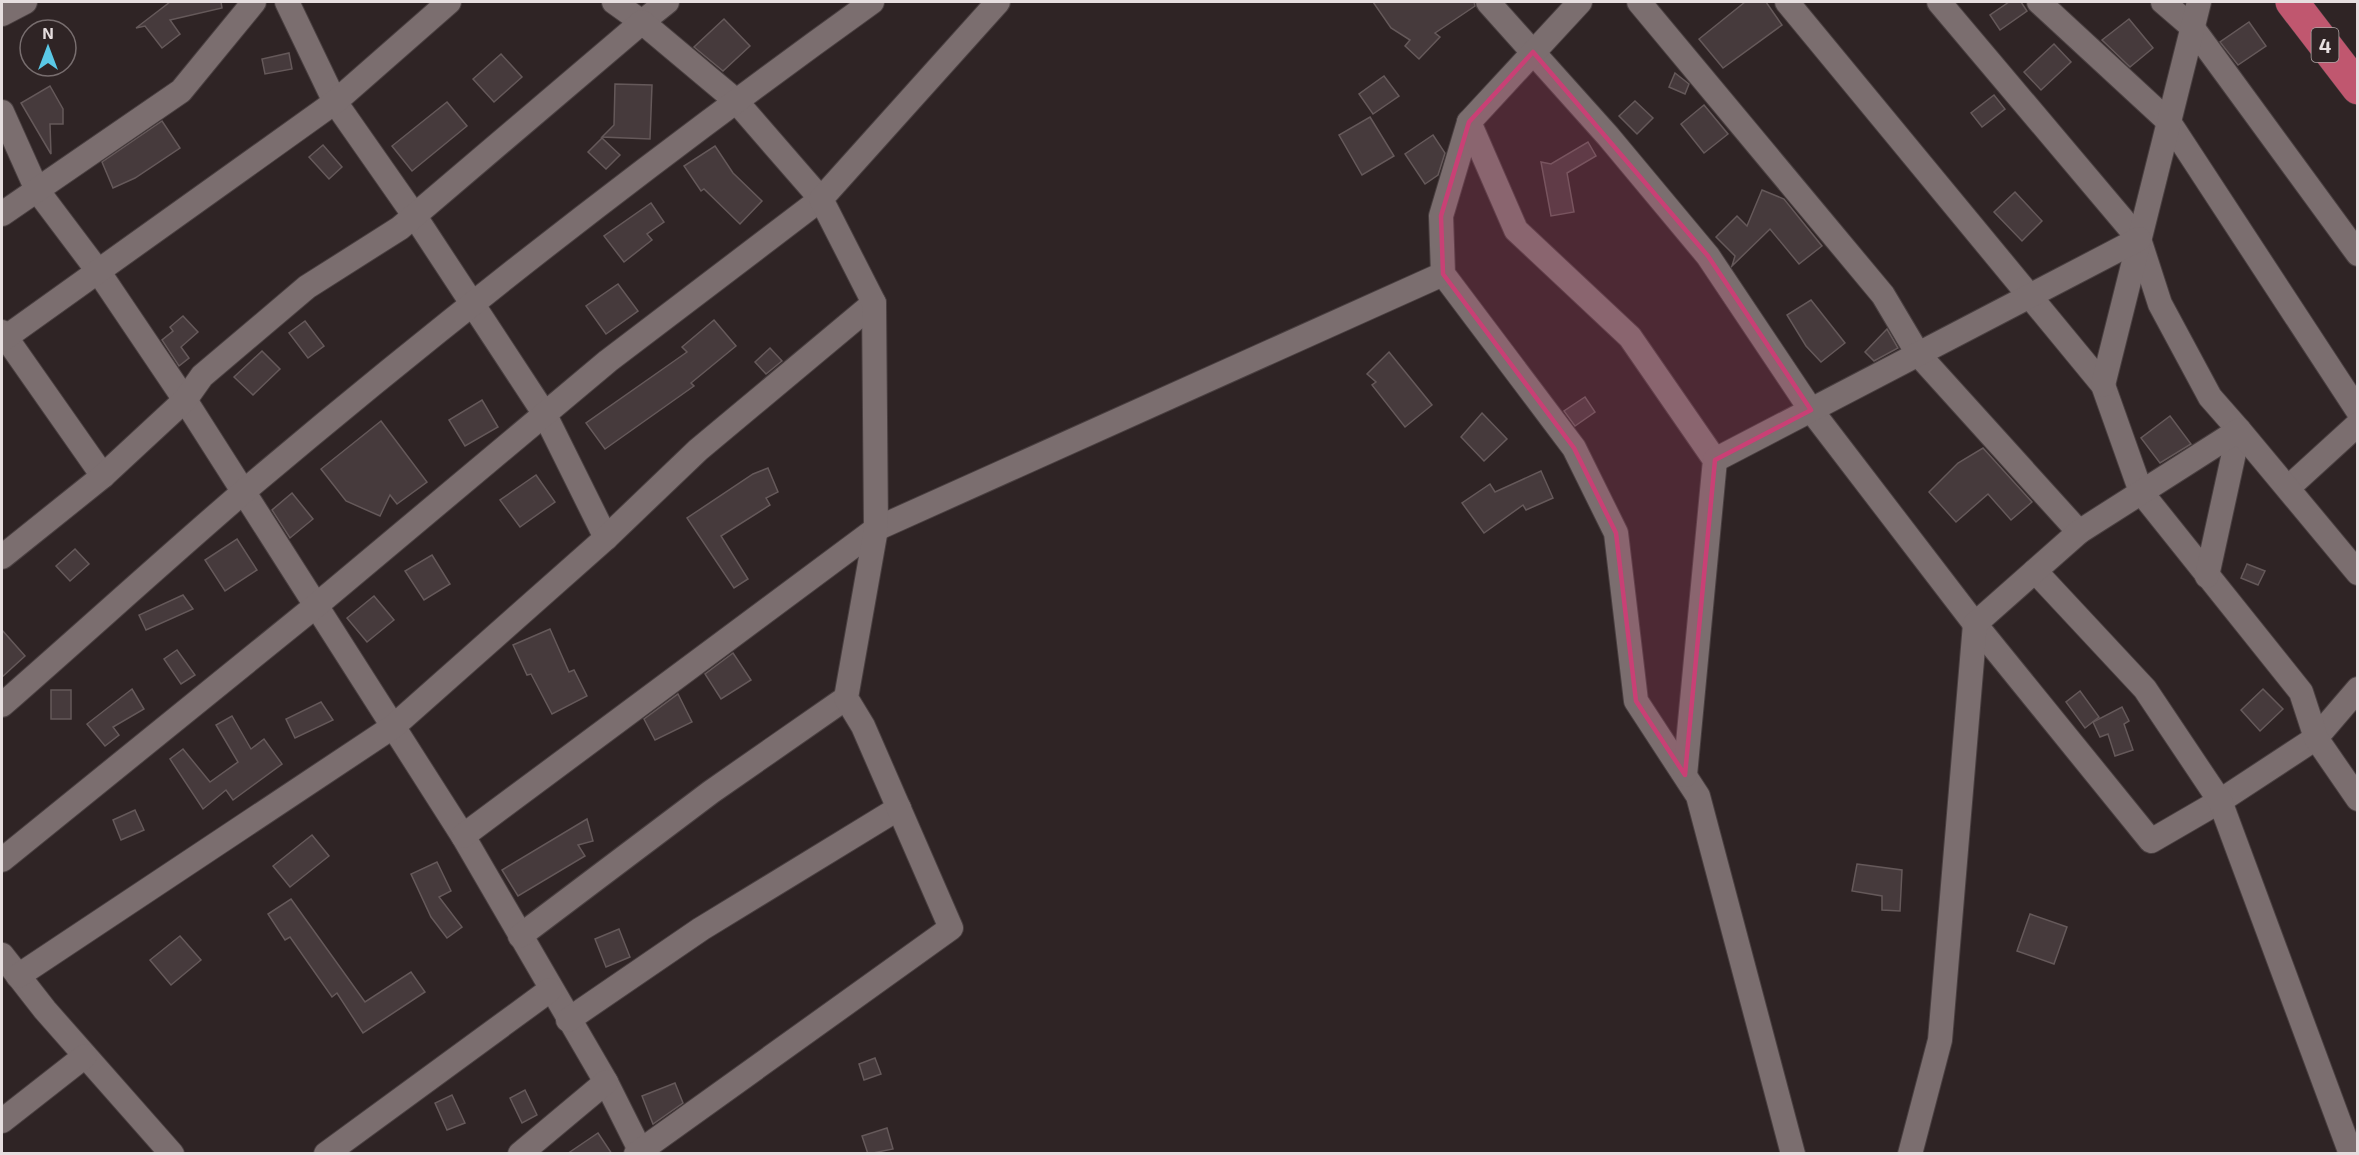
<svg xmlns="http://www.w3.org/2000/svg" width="2359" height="1155" font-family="'Exo 2',sans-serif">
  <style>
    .building { fill: #463a3c; stroke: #65595a; stroke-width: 1.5 }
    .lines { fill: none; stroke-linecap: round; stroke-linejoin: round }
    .minor-casing { stroke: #493f40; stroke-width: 26 }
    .trunk-casing { stroke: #493f40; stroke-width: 34 }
    .minor { stroke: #7b6e6f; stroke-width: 24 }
    .trunk { stroke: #c0576f; stroke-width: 33 }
    .marked { fill: #c94075; fill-opacity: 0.2; stroke: #c94075; stroke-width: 4.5; stroke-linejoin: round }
    .labels { text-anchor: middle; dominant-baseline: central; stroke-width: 5; stroke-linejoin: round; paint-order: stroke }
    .shield { fill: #2f2425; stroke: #afa6a7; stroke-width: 1.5 }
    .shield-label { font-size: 20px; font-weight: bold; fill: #e6dedf }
  </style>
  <rect width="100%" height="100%" fill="#2f2425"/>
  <!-- building -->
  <g class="building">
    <polygon points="170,2 221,2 222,8 170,20 180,34 162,48 145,26 136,28"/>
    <polygon points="1373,2 1474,2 1475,6 1435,33 1440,37 1419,59 1405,46 1410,40 1391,28"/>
    <polygon points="1745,2 1766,2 1782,25 1723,68 1699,39"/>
    <polygon points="2009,2 2021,2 2027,11 2000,30 1990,15"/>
    <polygon points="724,19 750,46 723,71 694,47"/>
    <polygon points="2129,19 2153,48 2130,67 2102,40"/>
    <polygon points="2249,22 2266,46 2238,65 2220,42"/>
    <polygon points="2054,44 2071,62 2041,90 2024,72"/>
    <polygon points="289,53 292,69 265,74 262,59"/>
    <polygon points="501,54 522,77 494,102 473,79"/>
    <polygon points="1675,73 1689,84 1685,94 1669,87"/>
    <polygon points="1384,76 1399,96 1373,114 1359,94"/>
    <polygon points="615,84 652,85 650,139 602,137 614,125"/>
    <polygon points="50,86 63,109 63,124 50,124 51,154 21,103"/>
    <polygon points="1994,95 2005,109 1982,127 1971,113"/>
    <polygon points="1635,101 1653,118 1637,134 1619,116"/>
    <polygon points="447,102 467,126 412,171 392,146"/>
    <polygon points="1704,105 1728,134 1704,153 1681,124"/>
    <polygon points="1370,117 1394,156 1362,175 1339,135"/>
    <polygon points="162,121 180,148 135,178 113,188 102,162"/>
    <polygon points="1433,135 1445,153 1438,175 1425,184 1405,154"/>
    <polygon points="602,138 620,155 606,169 588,152"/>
    <polygon points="1588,142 1596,156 1567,173 1574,212 1551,216 1541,162 1551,164"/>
    <polygon points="323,145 342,167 329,179 309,157"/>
    <polygon points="715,146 733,173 762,201 740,224 704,189 701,191 684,166"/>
    <polygon points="1762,190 1784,199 1822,246 1799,264 1770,229 1732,266 1735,256 1716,237 1737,216 1747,226"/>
    <polygon points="2015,192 2042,221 2022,241 1994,212"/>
    <polygon points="651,203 664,222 647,234 652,240 624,262 604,236"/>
    <polygon points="618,284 638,311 606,334 586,306"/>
    <polygon points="1811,300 1845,343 1821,362 1806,346 1787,315"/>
    <polygon points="183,316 198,332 181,347 189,358 179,366 162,340 173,331 170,327"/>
    <polygon points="714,320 736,346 691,383 694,386 605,449 586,423 687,352 682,347"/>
    <polygon points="305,321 324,346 308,358 289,333"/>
    <polygon points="1887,329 1898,348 1874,361 1865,352"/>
    <polygon points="770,348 782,361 766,374 755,362"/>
    <polygon points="262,351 280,369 253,395 234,377"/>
    <polygon points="1389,352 1432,405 1405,427 1372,385 1376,382 1367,374"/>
    <polygon points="1585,397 1595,412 1575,426 1564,411"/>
    <polygon points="482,400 498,427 465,446 449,420"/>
    <polygon points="1482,413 1507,439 1484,461 1461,437"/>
    <polygon points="2170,416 2191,444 2160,463 2141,438"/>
    <polygon points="381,421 427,482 397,504 390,495 380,516 346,501 321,469"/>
    <polygon points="1983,448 2032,502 2011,520 1988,494 1956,522 1929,492 1958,463"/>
    <polygon points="768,468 778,492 766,498 770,505 721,536 748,579 734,588 687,518 753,474"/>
    <polygon points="1541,471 1553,498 1526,510 1523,505 1484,533 1462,503 1490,484 1495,492"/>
    <polygon points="536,475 555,502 520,527 500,500"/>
    <polygon points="292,493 313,519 290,538 272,510"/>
    <polygon points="237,539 257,570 225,591 205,560"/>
    <polygon points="75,549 89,564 70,581 56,566"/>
    <polygon points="432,555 450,584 424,600 405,571"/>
    <polygon points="2247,564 2265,571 2258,585 2241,578"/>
    <polygon points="183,595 193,609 146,630 139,615"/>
    <polygon points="374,596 394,620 367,642 347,618"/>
    <polygon points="550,629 569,672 574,670 587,696 552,714 531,674 527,675 513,645"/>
    <polygon points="2,630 25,656 2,677"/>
    <polygon points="177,650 195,675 181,684 164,659"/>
    <polygon points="733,653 751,680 721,699 705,674"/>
    <polygon points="132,689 144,709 113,727 119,735 105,746 87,724"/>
    <polygon points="2263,689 2283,709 2260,731 2241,710"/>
    <rect x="51" y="690" width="20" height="29"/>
    <polygon points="2080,691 2099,717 2085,728 2066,702"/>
    <polygon points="678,694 692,722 655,740 644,719"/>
    <polygon points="321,702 333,720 295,738 286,719"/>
    <polygon points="2122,707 2129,721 2124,724 2133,750 2115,756 2108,734 2100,737 2093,722"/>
    <polygon points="232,716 251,749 264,739 282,764 233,800 226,790 203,809 170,759 183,749 210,782 238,762 216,725"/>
    <polygon points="135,810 144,830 121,840 113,820"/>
    <polygon points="587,819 593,841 578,845 585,856 518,896 502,870"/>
    <polygon points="312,835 329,856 290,887 273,866"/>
    <polygon points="437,862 451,891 439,897 462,927 447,938 431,917 411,874"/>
    <polygon points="1857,864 1902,870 1900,911 1882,910 1882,896 1852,891"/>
    <polygon points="291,899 365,1002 411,972 425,992 363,1033 337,993 332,997 290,937 285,940 268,914"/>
    <polygon points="2030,914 2067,927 2054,964 2017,951"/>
    <polygon points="619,929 630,957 606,967 595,939"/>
    <polygon points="180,936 201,960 171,985 150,960"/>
    <polygon points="875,1058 881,1074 864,1080 859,1064"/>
    <polygon points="675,1083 683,1103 653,1124 642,1096"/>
    <polygon points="525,1090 537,1115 522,1123 510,1098"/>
    <polygon points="452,1095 465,1123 447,1130 435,1103"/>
    <polygon points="887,1128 893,1149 868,1154 862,1136"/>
    <polygon points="598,1133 612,1154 567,1154"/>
  </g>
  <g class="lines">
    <!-- minor casing -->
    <g class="minor-casing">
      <g id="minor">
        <polyline points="287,2 335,102 414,215 544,413 606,538"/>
        <polyline points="614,2 642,22 667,2"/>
        <polyline points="1488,2 1608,136 1708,256 1811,410 1975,624 2151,841 2220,801 2316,738 2358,689"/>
        <polyline points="1580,2 1469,122 1441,216 1443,274 1574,448 1616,533 1636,701 1698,796 1793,1154"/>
        <polyline points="1639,2 1883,295 1918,354 2079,532"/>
        <polyline points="1787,2 2103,385 2141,492 2301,692 2316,738 2358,799"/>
        <polyline points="1939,2 2139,239 2160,304 2210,397 2239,430 2207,576"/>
        <polyline points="2039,2 2169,122 2358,411"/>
        <polyline points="2163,2 2192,27 2358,254"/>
        <polyline points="2,14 25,2"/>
        <polyline points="2,112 37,190 98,271 185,400 463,836 606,1082 642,1154"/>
        <polyline points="1469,122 1516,230 1630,337 1715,460 1685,775"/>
        <polyline points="2,214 181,91 254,2"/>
        <polyline points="2,332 103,476"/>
        <polyline points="2,340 335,102 449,2"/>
        <polyline points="2103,385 2199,2"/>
        <polyline points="1715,460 2139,239"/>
        <polyline points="2288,488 2358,424"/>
        <polyline points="2,557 103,476 185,400 202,376 307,287 400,228 642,22 735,100 821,199 608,361 318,604 2,860"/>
        <polyline points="2035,571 2145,689 2220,801 2351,1154"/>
        <path d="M 2,705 C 82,635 161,563 242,493 C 445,321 656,157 872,2"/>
        <polyline points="463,836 876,529 1443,274"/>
        <polyline points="520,936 711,792 846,698"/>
        <polyline points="2,955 45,1010 172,1154"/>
        <polyline points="18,976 394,726 606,538 698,450 874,303"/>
        <polyline points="568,1020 701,929 899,808"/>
        <polyline points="2,1121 85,1056"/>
        <polyline points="326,1154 550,990"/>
        <polyline points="520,1154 606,1082"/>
        <polyline points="636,1154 951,928 863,726 846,698 876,529 874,303 821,199 998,2"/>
        <polyline points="1910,1154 1940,1040 1975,624 2079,532 2239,430 2358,573"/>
      </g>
    </g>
    <!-- trunk casing -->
    <g class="trunk-casing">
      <polyline id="trunk" points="2292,2 2358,88"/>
    </g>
    <!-- minor -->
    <use href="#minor" class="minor"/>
    <!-- trunk -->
    <use href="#trunk" class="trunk"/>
  </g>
  <!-- marked area -->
  <path class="marked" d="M 1533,52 L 1708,256 L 1811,410 L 1715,460 L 1685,775 L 1636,701 L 1616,533 L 1574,448 L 1443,274 L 1441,216 L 1469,122 Z"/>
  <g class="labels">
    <!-- shield labels -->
    <rect class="shield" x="2311.5" y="28" width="27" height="34" rx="4.5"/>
    <g class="shield-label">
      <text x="2325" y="45">4</text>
    </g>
  </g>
  <!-- border -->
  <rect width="2359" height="1155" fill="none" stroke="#e6dedf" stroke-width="6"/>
  <!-- north arrow -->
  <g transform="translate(48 48)"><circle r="28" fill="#2f2425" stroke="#786e6f" stroke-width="1.5"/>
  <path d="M0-4.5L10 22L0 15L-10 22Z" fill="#5ac8e6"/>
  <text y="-9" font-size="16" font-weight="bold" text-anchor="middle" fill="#e6dedf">N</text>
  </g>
</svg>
